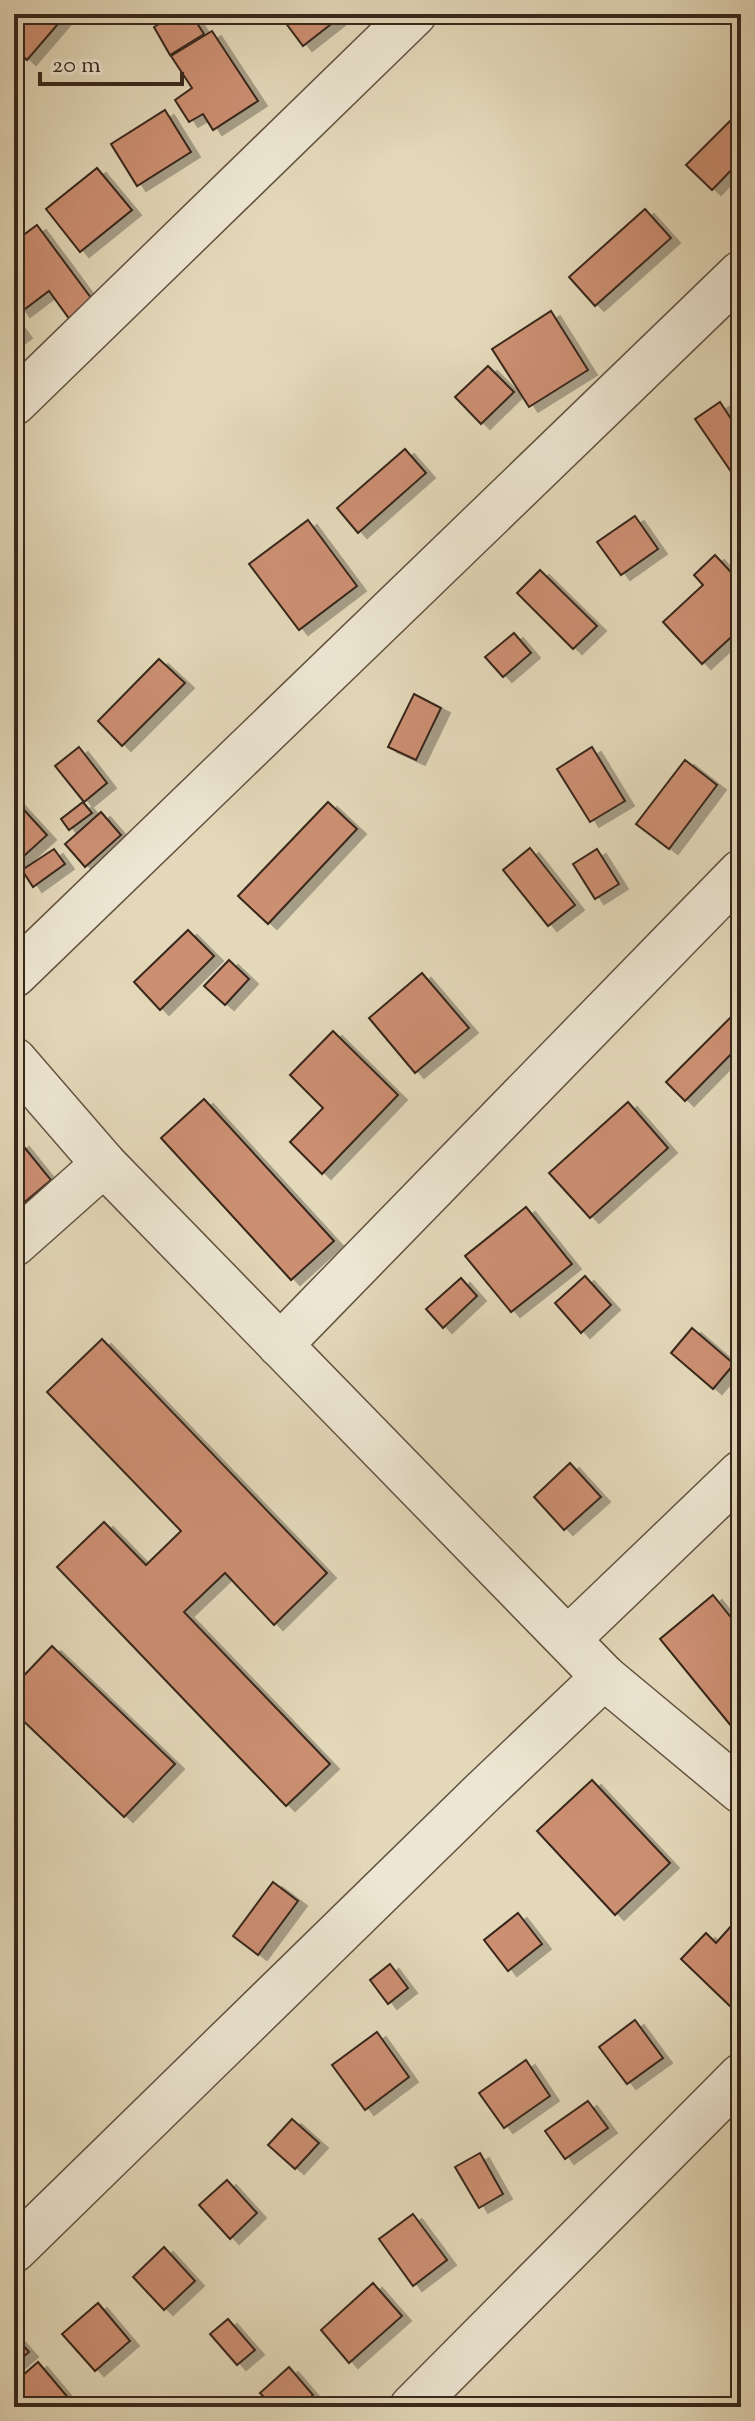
<svg xmlns="http://www.w3.org/2000/svg" width="755" height="2421" font-family="'Sorts Mill Goudy',serif">
  <style>
    .building { fill: #cc8f72; stroke: #38271b; stroke-width: 2; filter: url(#shadow) }
    .lines { fill: none; stroke-linecap: round; stroke-linejoin: round }
    .minor-casing { stroke: #635342; stroke-width: 47 }
    .minor { stroke: #ede6d2; stroke-width: 44 }
  </style>
  <defs>
    <filter id="shadow"><feDropShadow dx="9" dy="5" stdDeviation="0" flood-color="#0004"/></filter>
  </defs>
  <rect width="100%" height="100%" fill="#e3d8b9"/>
  <filter id="stains"><feTurbulence type="fractalNoise" baseFrequency=".0025" numOctaves="4"/><feColorMatrix values="0 0 0 0 .2 0 0 0 0 .09 0 0 0 0 .02 0 0 0 .5 -.17"/></filter>
  <radialGradient id="worn" r=".72"><stop offset=".6" stop-color="#630" stop-opacity="0"/><stop offset="1" stop-color="#630" stop-opacity=".3"/></radialGradient>
  <!-- building -->
  <g class="building">
    <polygon points="14,14 61,14 64,17 27,60 14,48"/>
    <polygon points="176,14 191,14 204,34 170,55 154,27"/>
    <polygon points="279,14 344,14 303,46"/>
    <polygon points="212,31 258,101 213,130 203,114 189,122 175,100 192,88 171,56"/>
    <polygon points="165,110 191,152 137,186 111,144"/>
    <polygon points="741,110 741,160 712,190 686,165"/>
    <polygon points="97,168 132,210 80,252 46,209"/>
    <polygon points="645,209 671,238 595,306 569,277"/>
    <polygon points="37,225 97,306 73,324 49,291 21,312 14,302 14,242"/>
    <polygon points="551,311 588,370 529,407 492,349"/>
    <polygon points="14,321 23,333 14,340"/>
    <polygon points="488,366 514,392 481,424 455,397"/>
    <polygon points="720,402 741,434 741,476 736,479 695,419"/>
    <polygon points="405,449 426,473 358,533 337,508"/>
    <polygon points="635,516 658,549 621,575 597,542"/>
    <polygon points="308,520 357,586 299,630 249,564"/>
    <polygon points="715,555 741,583 741,628 702,664 663,622 703,585 694,575"/>
    <polygon points="540,570 597,626 573,649 517,593"/>
    <polygon points="514,633 531,653 503,677 485,657"/>
    <polygon points="159,659 185,683 122,746 98,721"/>
    <polygon points="414,694 441,708 416,760 388,747"/>
    <polygon points="79,747 107,783 84,802 55,766"/>
    <polygon points="592,747 625,801 590,822 557,769"/>
    <polygon points="685,760 717,785 669,849 636,824"/>
    <polygon points="14,799 47,835 14,865"/>
    <polygon points="83,802 92,813 69,830 61,819"/>
    <polygon points="328,802 357,829 268,924 238,896"/>
    <polygon points="101,812 121,835 85,867 65,844"/>
    <polygon points="530,848 575,905 548,926 503,870"/>
    <polygon points="54,849 65,864 33,887 22,870"/>
    <polygon points="597,849 619,884 595,899 573,864"/>
    <polygon points="188,930 214,956 160,1010 134,982"/>
    <polygon points="229,960 249,979 225,1005 204,986"/>
    <polygon points="422,973 469,1028 415,1073 369,1018"/>
    <polygon points="741,1007 741,1044 685,1101 666,1082"/>
    <polygon points="333,1031 398,1095 322,1174 290,1142 323,1108 290,1075"/>
    <polygon points="204,1099 334,1241 291,1280 161,1138"/>
    <polygon points="628,1102 668,1148 590,1218 549,1173"/>
    <polygon points="20,1142 51,1180 14,1211 14,1147"/>
    <polygon points="526,1207 572,1264 511,1312 465,1256"/>
    <polygon points="585,1276 611,1305 581,1333 555,1303"/>
    <polygon points="461,1278 477,1296 443,1328 426,1309"/>
    <polygon points="692,1328 734,1364 713,1389 671,1353"/>
    <polygon points="102,1339 327,1573 274,1625 225,1573 184,1612 330,1764 286,1806 57,1567 104,1522 146,1565 181,1531 47,1392"/>
    <polygon points="570,1463 601,1497 564,1530 534,1497"/>
    <polygon points="713,1595 741,1630 741,1720 732,1727 660,1639"/>
    <polygon points="52,1646 175,1764 124,1817 14,1712 14,1686"/>
    <polygon points="592,1780 670,1863 615,1915 537,1831"/>
    <polygon points="273,1882 298,1901 258,1955 233,1936"/>
    <polygon points="741,1907 741,2001 733,2009 681,1959 706,1933 716,1943 733,1924 734,1914"/>
    <polygon points="518,1913 542,1944 508,1971 484,1940"/>
    <polygon points="390,1964 408,1988 388,2004 370,1980"/>
    <polygon points="635,2020 663,2058 627,2084 599,2047"/>
    <polygon points="377,2032 409,2077 365,2110 332,2065"/>
    <polygon points="526,2060 550,2096 504,2128 479,2093"/>
    <polygon points="588,2101 608,2128 565,2159 545,2131"/>
    <polygon points="292,2119 319,2143 295,2169 268,2145"/>
    <polygon points="480,2153 503,2194 479,2208 455,2167"/>
    <polygon points="227,2180 257,2213 230,2239 199,2205"/>
    <polygon points="413,2214 447,2260 413,2286 379,2239"/>
    <polygon points="164,2247 195,2281 164,2310 133,2277"/>
    <polygon points="373,2283 402,2316 349,2363 321,2330"/>
    <polygon points="98,2303 130,2341 95,2371 62,2334"/>
    <polygon points="228,2319 255,2350 237,2365 210,2334"/>
    <polygon points="14,2335 29,2352 14,2365"/>
    <polygon points="38,2362 76,2407 14,2407 14,2383"/>
    <polygon points="289,2367 313,2395 300,2407 273,2407 260,2393"/>
  </g>
  <g class="lines">
    <!-- minor casing -->
    <g class="minor-casing">
      <g id="minor">
        <polyline points="14,403 414,14"/>
        <polyline points="14,975 741,273"/>
        <polyline points="14,1060 104,1164 604,1677 741,1791"/>
        <polyline points="14,1244 104,1164"/>
        <polyline points="280,1345 741,872"/>
        <polyline points="569,1638 741,1473"/>
        <polyline points="14,2250 483,1792 604,1677"/>
        <polyline points="412,2407 741,2076"/>
      </g>
    </g>
    <!-- minor -->
    <use href="#minor" class="minor"/>
  </g>
  <!-- margin -->
  <rect width="755" height="2421" fill="none" stroke="#e3d8b9" stroke-width="48"/>
  <rect x="16" y="16" width="723" height="2389" fill="none" stroke="#38271b" stroke-width="4"/>
  <rect x="24" y="24" width="707" height="2373" fill="none" stroke="#38271b" stroke-width="2"/>
  <!-- scale -->
  <path d="M40 72v12h142v-12" fill="none" stroke="#38271b" stroke-width="4"/>
  <text x="52" y="72" font-size="24" fill="#38271b" stroke="#ede6d2" stroke-width="6" paint-order="stroke">20 m</text>
  <rect width="100%" height="100%" filter="url(#stains)"/>
  <rect width="100%" height="100%" fill="url(#worn)"/>
</svg>
